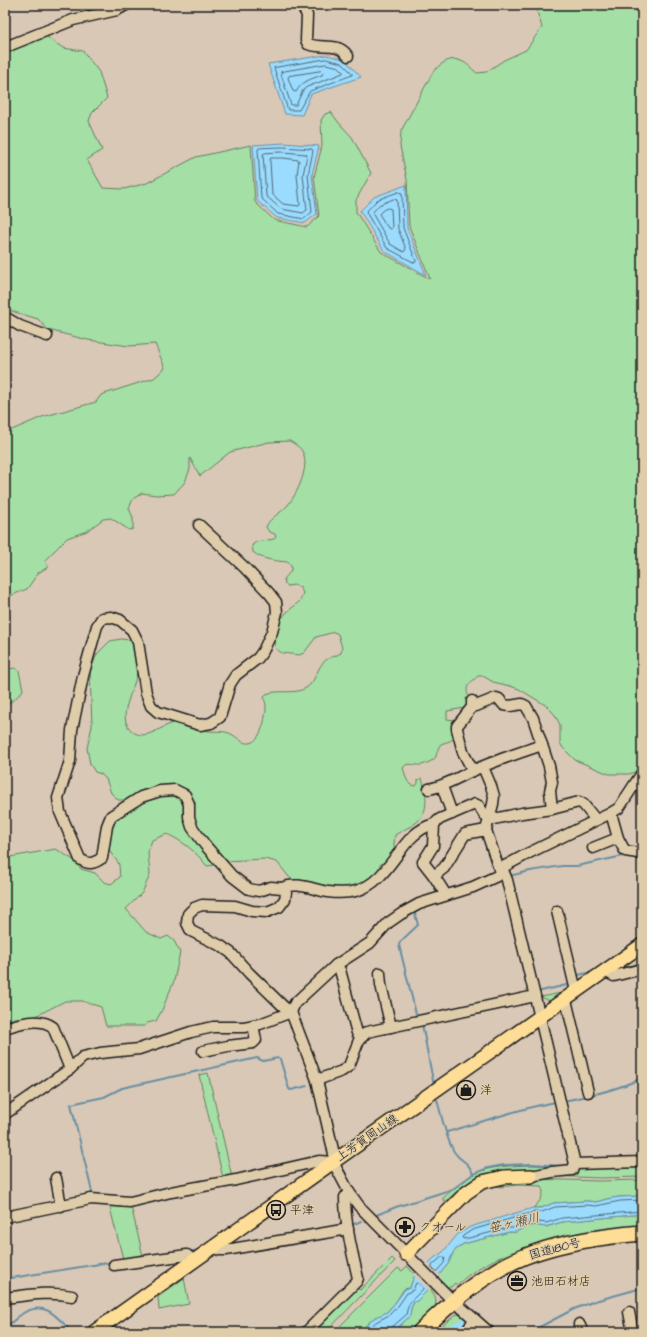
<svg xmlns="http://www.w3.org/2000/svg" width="647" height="1337" font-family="'Architects Daughter','Klee One',sans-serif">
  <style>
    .green { fill: #a4dfa5; stroke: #607e60 }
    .water { fill: #9bdbfd; stroke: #688fa3 }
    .pier { fill: #dac8b6 }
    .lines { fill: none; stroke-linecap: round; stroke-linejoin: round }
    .shore { stroke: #4f6876; stroke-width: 1 }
    .stream { stroke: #688fa3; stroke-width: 2 }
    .river { stroke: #9bdbfd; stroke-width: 13 }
    .minor-casing { stroke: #1c1c1c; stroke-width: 13 }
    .major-casing { stroke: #1c1c1c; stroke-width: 16 }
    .highway-casing { stroke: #1c1c1c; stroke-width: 18 }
    .minor { stroke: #dfccaa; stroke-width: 10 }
    .major { stroke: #fedd96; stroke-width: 13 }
    .highway { stroke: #fedd96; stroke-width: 15 }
    .labels { text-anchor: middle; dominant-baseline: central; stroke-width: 3; stroke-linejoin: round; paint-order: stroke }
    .poi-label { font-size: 12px; fill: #1c1c1c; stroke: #dfccaa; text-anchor: start }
    .street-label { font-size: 12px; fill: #1c1c1c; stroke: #dfccaa }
    .water-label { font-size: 13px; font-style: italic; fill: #354249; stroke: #dfccaa }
  </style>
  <rect width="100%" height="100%" fill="#dac8b6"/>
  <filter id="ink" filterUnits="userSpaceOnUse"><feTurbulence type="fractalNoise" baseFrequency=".025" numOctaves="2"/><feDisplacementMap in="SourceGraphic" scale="8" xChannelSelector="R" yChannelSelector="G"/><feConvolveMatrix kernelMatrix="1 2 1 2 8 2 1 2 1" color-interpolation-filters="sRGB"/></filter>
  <g filter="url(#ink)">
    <!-- green -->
    <g class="green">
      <path d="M 535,5 L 642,5 L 642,765 L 637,768 L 635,772 L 629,774 L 609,774 L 575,760 L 563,748 L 560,743 L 560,725 L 555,715 L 547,706 L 519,689 L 510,686 L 493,682 L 483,676 L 478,676 C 475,679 470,682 468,686 C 464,694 474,698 465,708 L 447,711 L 447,719 L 454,720 C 455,725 457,736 453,739 C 450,742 445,742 441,744 C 436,749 438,757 433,760 C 429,762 424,765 421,765 C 414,766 407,761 403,768 C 406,776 406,785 416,786 L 418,783 L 418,780 L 422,778 C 426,793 430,811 417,822 C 411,827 402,830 395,835 L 394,844 L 395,852 L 393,855 L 380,865 L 377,874 L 362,884 L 352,888 L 328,888 L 296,882 L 289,877 L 277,862 L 265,859 L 225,861 L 207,843 L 195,824 L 193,817 L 193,802 L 190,793 L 177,785 L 160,786 L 127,800 L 118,800 L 111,793 L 106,779 L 101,774 L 95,772 L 90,764 L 87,748 L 92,726 L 90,672 L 97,654 L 110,641 L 121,639 L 130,640 C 157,670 108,711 132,731 C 147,744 166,720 181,722 C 189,722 196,728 204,730 C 213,733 224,729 233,735 C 238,738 243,744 249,743 C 261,742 266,717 266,707 C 266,704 265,701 264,698 L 266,694 C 279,689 294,695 306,688 C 317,681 316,667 326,660 C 330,657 336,656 341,653 L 342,648 L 338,634 L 334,632 L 316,637 L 304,653 L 299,655 L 282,653 L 276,649 L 274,642 L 281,619 L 286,613 L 300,601 L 303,593 L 300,587 L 294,585 L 288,586 L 285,584 L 284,579 L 291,571 L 291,566 L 288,562 C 276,561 262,560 253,552 L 252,545 L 256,542 L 274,539 L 276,537 L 275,534 L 269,532 L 266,527 C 270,517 280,514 287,506 C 297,495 311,465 302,451 C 300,447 294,444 290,441 L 269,442 L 230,452 L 200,476 L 190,458 L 190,469 L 185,482 L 174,494 L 156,495 L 142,493 L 133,499 L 129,508 L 133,518 L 133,529 L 129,530 L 111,518 L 103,519 L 87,531 L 67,538 L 45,560 L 48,567 L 38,573 L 27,589 L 5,598 L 5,433 L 42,417 L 96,402 L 101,395 L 154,378 L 165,368 L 155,344 L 129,346 L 88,340 L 48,330 L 38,319 L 5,309 L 5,54 L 15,48 L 44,35 L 63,48 L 83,51 L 99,72 L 107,98 L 92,113 L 89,121 L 102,150 L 87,160 L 103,188 L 124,189 L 147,183 L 196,157 L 251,145 L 255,202 L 274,220 L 307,227 L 319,216 L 314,177 L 322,146 L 321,120 L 325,114 L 331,112 L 339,123 L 352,137 L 371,173 L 356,200 L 356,212 L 381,252 L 430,279 L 409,226 L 407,180 L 400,146 L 401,131 L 433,72 C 440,64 450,56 461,61 C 467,63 472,69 477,73 L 486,72 L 504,60 L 526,50 L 542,27 Z"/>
      <polygon points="15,668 19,671 23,690 16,698 5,706 5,679 9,669"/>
      <path d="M 174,792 L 183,797 L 187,817 L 214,859 L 215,865 L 207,866 C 195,851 184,842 167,834 L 152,840 L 148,852 L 150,875 L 142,893 L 126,909 L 146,932 L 161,939 L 168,936 L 174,941 L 180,952 L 174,981 L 162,1010 L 156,1021 L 147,1023 L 145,1026 L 106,1026 L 101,1007 L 82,1001 L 65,1001 L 34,1017 L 14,1018 L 5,1022 L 5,856 L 10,857 L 56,849 L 75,861 L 81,869 L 95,873 L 104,882 L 111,884 L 120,877 C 119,872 120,866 118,862 C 114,857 109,853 109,846 C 105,812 147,798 174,792 Z"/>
      <polygon points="561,993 561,994 550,1001 541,997"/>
      <polygon points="208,1073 232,1177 223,1178 199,1075"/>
      <path d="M 532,1165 L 566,1167 L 458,1193 L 456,1192 L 447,1200 L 444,1201 L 443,1200 L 443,1198 C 453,1190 462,1180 473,1175 C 491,1165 513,1166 532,1165 Z"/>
      <polygon points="642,1166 642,1177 600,1178 551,1176 575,1168"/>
      <path d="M 530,1179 L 600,1181 L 642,1180 L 642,1196 L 619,1197 L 607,1199 L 596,1202 L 587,1201 L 554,1203 L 541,1208 L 533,1208 C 540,1202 545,1195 542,1186 L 518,1185 L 500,1187 L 495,1185 Z"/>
      <polygon points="109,1204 131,1206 143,1256 123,1259"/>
      <path d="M 642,1214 L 642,1228 L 532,1246 C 505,1254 477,1265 457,1285 L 455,1283 L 451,1287 L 448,1287 L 438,1279 L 438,1276 L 448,1264 L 454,1251 L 463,1244 L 471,1242 L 509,1232 L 516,1232 L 525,1227 L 534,1225 L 546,1227 L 562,1222 Z"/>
      <polygon points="392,1258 395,1261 326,1332 312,1332 357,1288 360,1290"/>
      <polygon points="407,1266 415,1275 412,1282 410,1288 404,1289 395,1303 387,1312 374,1318 359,1332 334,1332 398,1268 402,1271"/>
      <polygon points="184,1278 189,1304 159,1310 158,1297"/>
      <polygon points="430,1288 435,1296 436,1301 435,1309 412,1332 393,1332 410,1316 411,1308 414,1302 417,1301"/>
      <polygon points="458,1314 470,1322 460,1332 435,1332 455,1315"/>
    </g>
    <!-- water -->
    <g class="water">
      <polygon points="326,55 344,59 361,77 311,94 302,115 285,114 268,64"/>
      <polygon points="284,143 319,146 312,175 317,214 305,223 277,218 257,201 253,145"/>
      <polygon points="406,185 407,228 426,275 384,251 360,211 374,197"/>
      <polygon points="642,1196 642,1214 562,1222 545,1227 534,1225 525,1227 516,1232 509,1232 463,1244 454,1251 448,1264 438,1276 425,1267 434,1258 443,1252 458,1234 470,1227 519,1212 533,1208 541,1208 554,1203 587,1201 596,1202 607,1199 619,1197"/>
      <polygon points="415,1275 430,1288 417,1301 414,1302 411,1308 410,1316 393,1332 360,1332 374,1318 387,1312 395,1303 405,1289 410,1288 412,1282"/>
    </g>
    <!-- pier -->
    <g class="pier">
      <polygon points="427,1261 441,1276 439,1281 423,1266"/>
      <polygon points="414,1273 417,1273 431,1287 431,1289 430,1291 413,1275"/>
    </g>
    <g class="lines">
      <!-- shore -->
      <g class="shore">
        <polygon points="326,59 342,63 352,73 352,75 310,91 299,110 288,110 274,68"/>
        <polygon points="326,64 339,67 343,71 343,73 307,87 303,90 296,105 291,105 281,74 281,72"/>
        <path d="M 321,71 L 323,73 L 322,75 C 311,79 302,81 296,92 L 293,91 L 288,78 L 289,76 Z"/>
        <polygon points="283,147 312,149 313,151 308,175 312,212 304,219 278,214 261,198 258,149 260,148"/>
        <polygon points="283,152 306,154 307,155 303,175 307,210 303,213 281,209 266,196 263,154 265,153"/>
        <polygon points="271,158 283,158 299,160 297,175 300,204 299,206 283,204 272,194 270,161"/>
        <polygon points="399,192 402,193 403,228 416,261 415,263 387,248 366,212 377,200"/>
        <polygon points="394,199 397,200 398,229 406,249 404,252 390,244 372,213 379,205"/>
        <polygon points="388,208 391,209 392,228 390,229 388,228 379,214 383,210"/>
        <polyline points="642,1200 620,1201 596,1206 587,1205 555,1207 542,1212 534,1212 520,1216 472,1230 463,1236 462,1238 465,1239 508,1228 515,1228 524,1223 533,1221 546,1223 562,1218 642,1211"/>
        <polygon points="442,1257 445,1258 444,1263 437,1271 435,1271 432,1268 432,1266"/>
        <path d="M 365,1332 L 376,1322 L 389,1315 L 398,1306 L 407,1293 L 413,1290 L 416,1283 L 418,1283 L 423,1287 L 423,1289 C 413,1300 409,1299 406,1315 L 391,1328 L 390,1332"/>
      </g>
      <!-- stream -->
      <g class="stream">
        <polyline points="640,859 642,870"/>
        <polyline points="509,876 530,871 562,866 577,866 623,856"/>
        <polyline points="414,910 418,925 400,942 399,945 417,1018"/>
        <polyline points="578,975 593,972 642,936"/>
        <polyline points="537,992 571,984"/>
        <polyline points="422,1024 434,1086"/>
        <path d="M 437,1100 C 441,1113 447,1143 455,1153 C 462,1163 468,1160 473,1174"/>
        <path d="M 563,1101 C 590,1096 617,1090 642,1078"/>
        <path d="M 447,1132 C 483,1122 519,1108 556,1102"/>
        <polyline points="344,1170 347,1176"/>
        <polyline points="93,1196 71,1104 104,1097 122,1088 257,1058 263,1061 278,1058 280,1059 289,1089 291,1090 307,1086"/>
        <polyline points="374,1216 396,1207 453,1189 473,1174 488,1168 504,1165 532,1164 563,1166"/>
        <polyline points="350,1226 361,1221"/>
        <polyline points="188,1252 199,1250"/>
        <polyline points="5,1279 112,1262"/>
        <path d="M 5,1327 C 12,1323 18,1316 25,1312 C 48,1301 57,1318 72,1332"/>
        <polyline points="530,1332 574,1309 595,1301 642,1288"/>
      </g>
      <!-- river -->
      <path class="river" d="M 452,1332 C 464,1324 466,1323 479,1328"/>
      <!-- minor casing -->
      <g class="minor-casing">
        <g id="minor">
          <path d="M 301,5 L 307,15 L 306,40 L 308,44 C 323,50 337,41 348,56"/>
          <polyline points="5,48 13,44 73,20 117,10 126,5"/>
          <polyline points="5,317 20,326 47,336"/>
          <path d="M 199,525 L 244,567 L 269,593 L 276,602 L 277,612 L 272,632 L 263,651 L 258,658 L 236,675 L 230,684 L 220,717 L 211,723 L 200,725 L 158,712 L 151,706 L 146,693 L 138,642 L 132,630 L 120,620 L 111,617 L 102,618 L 97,626 L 83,676 L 72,730 L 70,761 L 58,798 L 60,812 L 80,859 C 89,865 93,864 102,858 L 107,826 L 111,816 L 141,797 L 160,791 L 175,790 L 185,795 L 189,804 L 189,817 L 192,827 L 205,845 L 232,876 L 249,889 L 259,891 L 271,887 L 282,888 L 286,893 L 285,899 L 279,907 L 267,912 L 252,911 L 235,906 L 202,905 L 194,908 L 188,914 L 187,923 L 191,931 L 221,946 L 231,953 L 249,973 L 284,1007 L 291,1012 L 317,1080 L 334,1154 L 333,1162 L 349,1192 L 359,1206 L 447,1295 L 489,1332"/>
          <polyline points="472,701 472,707 457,726 457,729 463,752 473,771"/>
          <polyline points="472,707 476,706 496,698 499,699 504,705 510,706 522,704 526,706 533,718 549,766 552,782 550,791 552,809"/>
          <polyline points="483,767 491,786 494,796 493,804 486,830 498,866 503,870 507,880 575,1164 572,1170 552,1172 531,1176"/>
          <polyline points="442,786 452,814"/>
          <path d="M 429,789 C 445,786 457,778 472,771 C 494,761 518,753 542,745"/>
          <polyline points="611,813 618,838 625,851 638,853 642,855"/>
          <polyline points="593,848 618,838"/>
          <polyline points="434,876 444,868 465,834 486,830"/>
          <path d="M 282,888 C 296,881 314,890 328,892 C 336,893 348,893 356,891 C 393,880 399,833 434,824"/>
          <polyline points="446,895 434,876 423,862 433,846 434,824 440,819 475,804 479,806 485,816 494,819 522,813 552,809 579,802 583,804 596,820"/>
          <polyline points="557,911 576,991"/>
          <polyline points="336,965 340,970 357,1033 363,1036"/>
          <polyline points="607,970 610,974 614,976 642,969"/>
          <polyline points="380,973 381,985 391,1027"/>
          <polyline points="563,1000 567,1004 588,1092"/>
          <path d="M 5,1028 C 19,1023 41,1017 53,1027 L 70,1069"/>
          <polyline points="203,1051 228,1046 253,1043 256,1040 253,1025"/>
          <polyline points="317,1080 342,1071 349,1066 359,1040 367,1032 535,996"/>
          <polyline points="5,1114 70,1069 83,1057 100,1053 139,1049 191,1032 213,1027 244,1027 260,1024 291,1012 295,1003 336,965 370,943 388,923 401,914 419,904 473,887 497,876 505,866 529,853 611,813 619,808 642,773"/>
          <polyline points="575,1164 642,1162"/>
          <polyline points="56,1178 61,1206"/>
          <polyline points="5,1217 91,1199 130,1202 171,1192 236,1180 319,1161 333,1162"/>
          <polyline points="216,1245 219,1250 226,1250 348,1229"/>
          <polyline points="114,1265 187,1255 194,1261"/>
          <path d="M 5,1298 C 28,1295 50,1291 72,1296"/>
          <polyline points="629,1312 633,1332"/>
          <polyline points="579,1324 583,1332"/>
          <path d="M 306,1332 L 357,1281 L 358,1278 C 352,1252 345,1224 345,1197 L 349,1192"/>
          <polyline points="464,1332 469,1328 474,1319"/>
        </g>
      </g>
      <!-- major casing -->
      <g class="major-casing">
        <g id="major">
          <polyline points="406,1254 466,1193 482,1182 504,1177 531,1176"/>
          <polyline points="94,1332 343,1155 642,945"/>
        </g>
      </g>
      <!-- highway casing -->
      <g class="highway-casing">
        <path id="highway" d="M 420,1332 C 453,1300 490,1268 534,1253 C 568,1241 606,1236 642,1233"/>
      </g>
      <!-- minor -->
      <use href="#minor" class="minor"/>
      <!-- major -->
      <use href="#major" class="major"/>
      <!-- highway -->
      <use href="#highway" class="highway"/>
    </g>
  </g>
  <!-- icons -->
  <defs>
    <g id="shop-ring" transform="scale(1)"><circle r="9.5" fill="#dfccaa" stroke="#1c1c1c" stroke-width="1.5"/><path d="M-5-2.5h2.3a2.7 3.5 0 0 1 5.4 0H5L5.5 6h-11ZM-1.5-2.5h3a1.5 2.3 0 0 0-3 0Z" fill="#1c1c1c"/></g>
    <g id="bus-ring" transform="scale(1)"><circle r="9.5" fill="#dfccaa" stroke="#1c1c1c" stroke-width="1.5"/><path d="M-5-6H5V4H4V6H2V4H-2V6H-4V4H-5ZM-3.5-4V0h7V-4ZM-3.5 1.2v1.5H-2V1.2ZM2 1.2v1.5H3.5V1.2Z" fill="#1c1c1c"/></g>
    <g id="pharmacy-ring" transform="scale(1)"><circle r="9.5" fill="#dfccaa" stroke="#1c1c1c" stroke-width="1.5"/><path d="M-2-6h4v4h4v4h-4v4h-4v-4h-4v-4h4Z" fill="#1c1c1c"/></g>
    <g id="office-ring" transform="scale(1)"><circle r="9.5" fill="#dfccaa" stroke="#1c1c1c" stroke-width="1.5"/><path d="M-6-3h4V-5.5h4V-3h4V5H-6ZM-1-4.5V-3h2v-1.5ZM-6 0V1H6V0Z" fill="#1c1c1c"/></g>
  </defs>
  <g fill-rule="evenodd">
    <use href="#shop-ring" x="466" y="1090"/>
    <use href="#bus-ring" x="276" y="1210"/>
    <use href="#pharmacy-ring" x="405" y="1227"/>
    <use href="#office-ring" x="517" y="1281"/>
  </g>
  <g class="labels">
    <!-- poi labels -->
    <g class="poi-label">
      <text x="480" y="1090">洋</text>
      <text x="290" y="1210">平津</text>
      <text x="419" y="1227">クオール</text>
      <text x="531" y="1281">池田石材店</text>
    </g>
    <!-- street labels -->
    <g class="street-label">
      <text transform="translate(367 1138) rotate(-35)">上芳賀岡山線</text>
      <text transform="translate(555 1249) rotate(-15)">国道180号</text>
    </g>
    <!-- water labels -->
    <g class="water-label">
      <text transform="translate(514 1223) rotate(-13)">笹ヶ瀬川</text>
    </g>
  </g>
  <!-- margin -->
  <rect width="647" height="1337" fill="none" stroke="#dfccaa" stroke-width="20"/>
  <rect x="10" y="10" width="627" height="1317" fill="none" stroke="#1c1c1c" stroke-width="1.5" filter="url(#ink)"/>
</svg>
